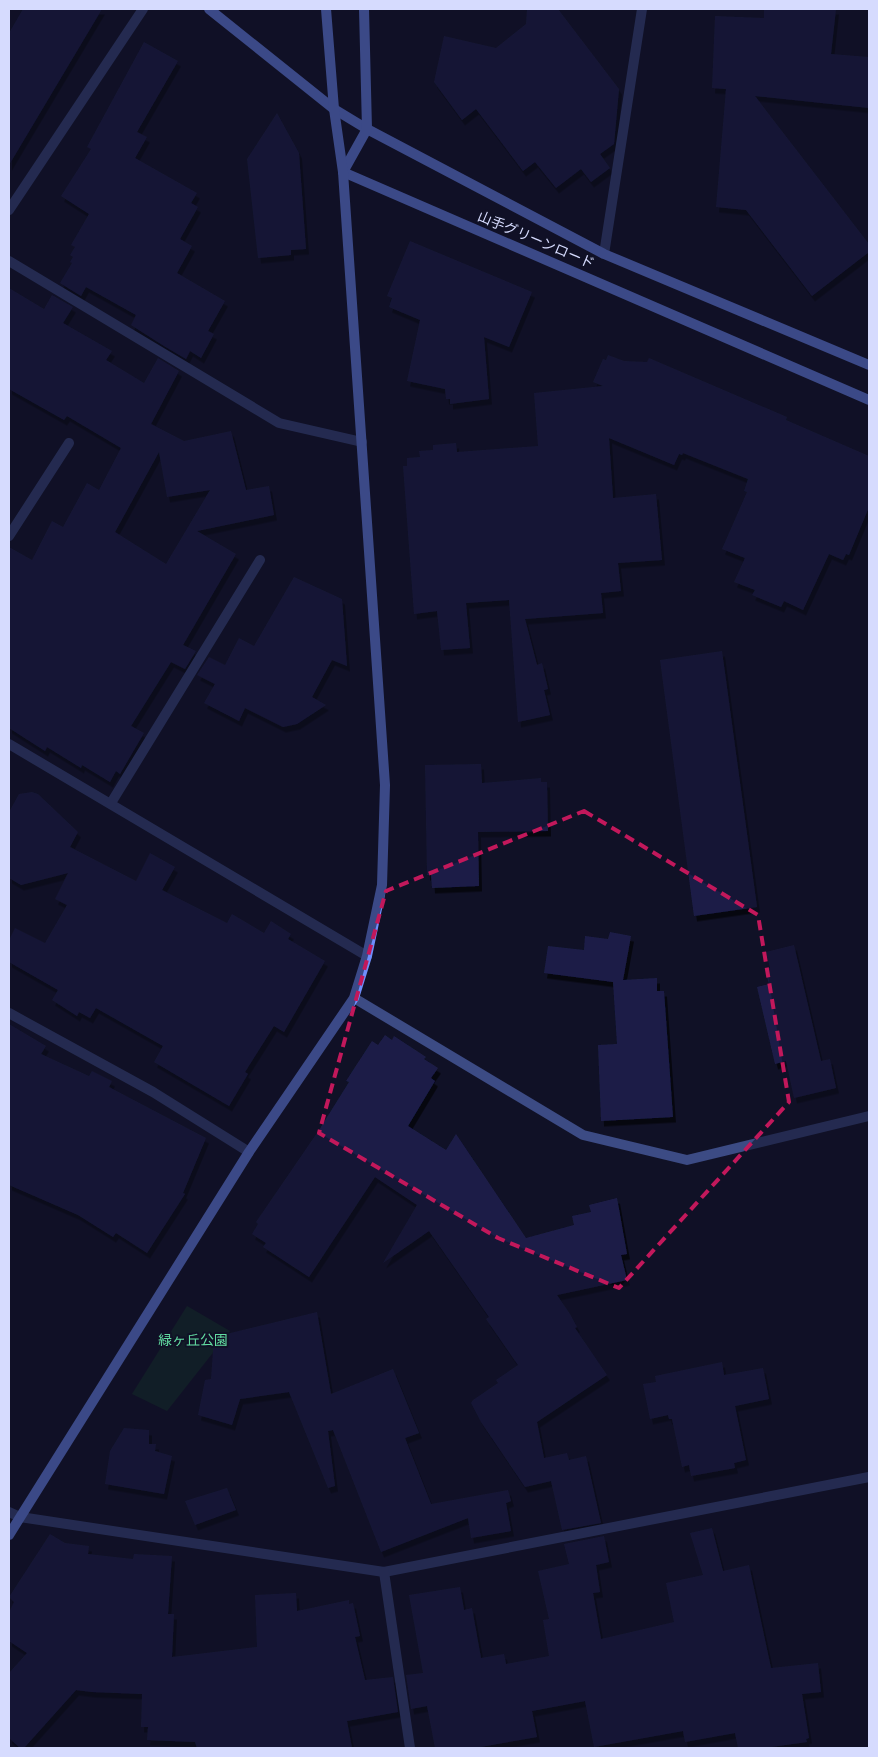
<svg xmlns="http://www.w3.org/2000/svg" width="878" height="1757" font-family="'Nunito Sans','Noto Sans JP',sans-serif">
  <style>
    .green { fill: #133028 }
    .building { fill: #1c1e47; fill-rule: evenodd; filter: url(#shadow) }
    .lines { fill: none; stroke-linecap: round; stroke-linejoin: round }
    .street { stroke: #3c4b84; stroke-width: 10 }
    .secondary { stroke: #6f8efc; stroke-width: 10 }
    .marked { fill: none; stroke: #c2185b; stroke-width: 4; stroke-dasharray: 10 6; stroke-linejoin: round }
    .labels { text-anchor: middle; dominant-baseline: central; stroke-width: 4; stroke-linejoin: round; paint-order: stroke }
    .street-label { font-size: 14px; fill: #d6dbfe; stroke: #101126 }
    .park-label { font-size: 14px; fill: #62dda1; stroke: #101126 }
  </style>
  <defs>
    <filter id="shadow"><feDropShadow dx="3" dy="5.5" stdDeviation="0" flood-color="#0009"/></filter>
  </defs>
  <rect width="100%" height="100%" fill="#101126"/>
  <!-- green -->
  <polygon class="green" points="187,1306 230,1331 167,1411 132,1394"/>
  <!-- building -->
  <g class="building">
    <polygon points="23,9 102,9 9,165 9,33"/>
    <polygon points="527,9 558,9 619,89 614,144 600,154 610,168 591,182 581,169 556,188 535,162 523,171 476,109 462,120 434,82 444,36 496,48 526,24"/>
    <polygon points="764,9 836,9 831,54 869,57 869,108 755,96 869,244 869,252 812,296 746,210 716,207 726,89 712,88 715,16 764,18"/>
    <polygon points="144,42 178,61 137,132 147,137 135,158 197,193 191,203 198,207 180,239 192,246 177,273 225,301 208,331 214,334 201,358 190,351 186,359 164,346 131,325 136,315 86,287 81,296 60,283 72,263 70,262 73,257 70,255 75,247 71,245 89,214 61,196 91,149 87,147"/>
    <polygon points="277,113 299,153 306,249 291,250 291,255 258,258 247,159"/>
    <polygon points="410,241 532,292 509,347 484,337 489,399 450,404 450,399 446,399 445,389 407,381 420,320 389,307 392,298 387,296"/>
    <path d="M 9,288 L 44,309 L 52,295 L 73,307 L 63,323 L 112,351 L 106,360 L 144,383 L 158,358 L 179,371 L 151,424 L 184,441 L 231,431 L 246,490 L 269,486 L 274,515 L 197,531 L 236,554 L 183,645 L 196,651 L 185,669 L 171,662 L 131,726 L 144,733 L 120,774 L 116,771 L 110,782 L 82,765 L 81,768 L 47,747 L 45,751 L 9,728 L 9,547 L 32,560 L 52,521 L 63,527 L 87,483 L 99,490 L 121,448 L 67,416 L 64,420 L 9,389 ZM 159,452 L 167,497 L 210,490 L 166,564 L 115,532 Z"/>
    <polygon points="608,355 624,361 647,362 649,358 787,417 786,420 869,456 869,507 849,555 846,554 843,560 829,554 803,610 784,601 781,607 752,595 755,590 734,582 745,558 722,549 747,492 744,491 748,479 683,453 682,455 679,454 674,465 609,438 613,498 656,494 662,560 618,563 621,591 601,593 603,613 525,619 537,665 542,663 548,689 544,690 550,715 518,722 509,600 466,603 470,648 441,650 437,611 414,614 403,466 407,466 407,458 420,457 419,451 433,450 433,445 456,443 457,452 538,446 534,393 603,386 593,382 603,359 606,360"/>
    <polygon points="294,577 342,599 347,666 332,660 312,697 326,705 297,724 283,727 245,708 239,721 204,703 215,684 197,675 209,657 225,665 239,638 254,646"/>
    <polygon points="722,651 757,907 694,916 660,660"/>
    <polygon points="481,764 482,783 541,778 541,782 547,782 548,831 478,832 479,886 432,888 431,875 427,875 425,765"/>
    <polygon points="32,792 38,794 78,832 70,847 136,881 150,853 175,867 162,890 227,923 232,914 264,933 271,921 291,934 288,939 325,961 284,1032 274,1026 245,1072 248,1074 229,1106 154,1062 163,1046 96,1008 90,1018 79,1012 77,1016 52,1000 58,990 9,962 9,940 15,928 45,943 67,905 55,899 68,873 21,885 9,878 9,812 19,794"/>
    <polygon points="610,932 631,936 623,980 657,978 657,991 664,991 673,1117 601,1121 598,1045 617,1044 613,982 544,973 548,946 584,950 585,936 608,939"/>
    <polygon points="794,945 821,1061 830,1059 836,1088 794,1098 786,1061 775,1064 757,987 769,984 765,969 770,968 766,952"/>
    <polygon points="9,1024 46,1046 41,1054 89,1076 92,1071 112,1081 109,1087 206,1138 183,1193 185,1194 147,1253 116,1233 113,1237 78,1215 9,1185"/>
    <polygon points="385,1035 392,1040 394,1036 426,1057 424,1059 438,1068 431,1078 435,1081 408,1126 446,1150 456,1134 526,1238 574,1225 572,1216 591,1212 589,1205 617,1198 627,1254 621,1255 627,1280 557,1295 570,1314 577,1327 575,1328 607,1375 537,1422 544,1458 567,1453 569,1460 586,1456 601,1523 562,1530 551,1481 525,1487 481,1422 471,1403 473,1400 498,1383 496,1380 518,1365 486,1319 489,1317 429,1231 383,1263 417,1205 375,1177 309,1277 263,1247 266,1243 252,1234 258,1224 256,1222 319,1130 349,1082 346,1081 372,1041 378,1045"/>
    <polygon points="317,1312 331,1394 393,1369 419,1433 405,1438 431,1504 508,1490 511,1501 506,1503 511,1531 471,1538 468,1518 381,1552 333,1430 328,1431 335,1486 328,1488 289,1392 240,1399 232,1425 198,1415 205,1380 211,1379 214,1337"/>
    <polygon points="722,1362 724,1375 763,1368 769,1399 735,1406 746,1460 734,1463 735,1468 691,1476 689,1465 682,1467 672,1419 669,1419 668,1415 650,1419 643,1384 656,1382 655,1376"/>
    <polygon points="124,1428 149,1430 149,1444 156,1444 155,1451 172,1456 164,1494 105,1484 110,1451"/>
    <polygon points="227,1488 236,1510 195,1525 185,1501"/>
    <polygon points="712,1528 723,1571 749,1565 771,1668 818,1663 821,1692 802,1694 809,1738 806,1739 807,1742 764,1748 738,1748 735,1733 685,1742 683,1731 594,1747 585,1701 532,1711 537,1737 475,1748 435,1748 427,1706 411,1709 406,1675 423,1673 409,1595 460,1587 464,1610 472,1608 481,1658 504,1654 506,1664 549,1656 543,1620 549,1619 538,1571 569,1564 564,1544 604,1536 609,1562 596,1565 600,1592 593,1593 601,1639 674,1622 666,1583 703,1575 690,1533"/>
    <polygon points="50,1534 65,1543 89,1546 88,1554 133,1559 134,1554 172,1556 168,1614 174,1614 172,1657 257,1647 255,1595 296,1593 297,1611 349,1600 349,1604 353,1603 360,1636 355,1637 365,1680 393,1677 398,1712 347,1721 352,1748 197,1748 195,1742 147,1740 148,1727 141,1727 142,1694 92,1692 76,1690 24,1748 20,1748 9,1738 9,1673 27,1653 9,1641 9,1612 14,1602 9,1597"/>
  </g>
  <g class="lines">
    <!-- street -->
    <g class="street">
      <polyline points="9,210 143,9"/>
      <polyline points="604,254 642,9"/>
      <polyline points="9,261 279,423 362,442"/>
      <polyline points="9,536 69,443"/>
      <polyline points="9,744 367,956"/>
      <polyline points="111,803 260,560"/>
      <polyline points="354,998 583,1135 687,1160 869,1116"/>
      <polyline points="9,1013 153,1092 249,1152"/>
      <polyline points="9,1512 20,1517 384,1572 869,1477"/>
      <polyline points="384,1572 410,1748"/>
    </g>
    <!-- secondary -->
    <g class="secondary">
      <polyline points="209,9 334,109 367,129 604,254 869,365"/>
      <polyline points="343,172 869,400"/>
      <polyline points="343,172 367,129 364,9"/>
      <polyline points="9,1535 249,1152 354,998 367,956 382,885 385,785 343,172 334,109 326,9"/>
    </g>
  </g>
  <!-- marked area -->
  <path d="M0 0H878V1757H0ZM 584,811 L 758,915 L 789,1102 L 619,1288 L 498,1238 L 319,1133 L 386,891 Z" fill="#101126" fill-opacity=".55" fill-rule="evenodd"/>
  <path class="marked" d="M 584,811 L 758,915 L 789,1102 L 619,1288 L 498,1238 L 319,1133 L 386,891 Z"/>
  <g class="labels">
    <!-- street labels -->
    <g class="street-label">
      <text transform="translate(536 240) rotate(23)">山手グリーンロード</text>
    </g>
    <!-- park labels -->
    <g class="park-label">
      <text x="193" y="1340">緑ヶ丘公園</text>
    </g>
  </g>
  <!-- border -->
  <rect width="878" height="1757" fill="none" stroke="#d6dbfe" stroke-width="20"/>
</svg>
